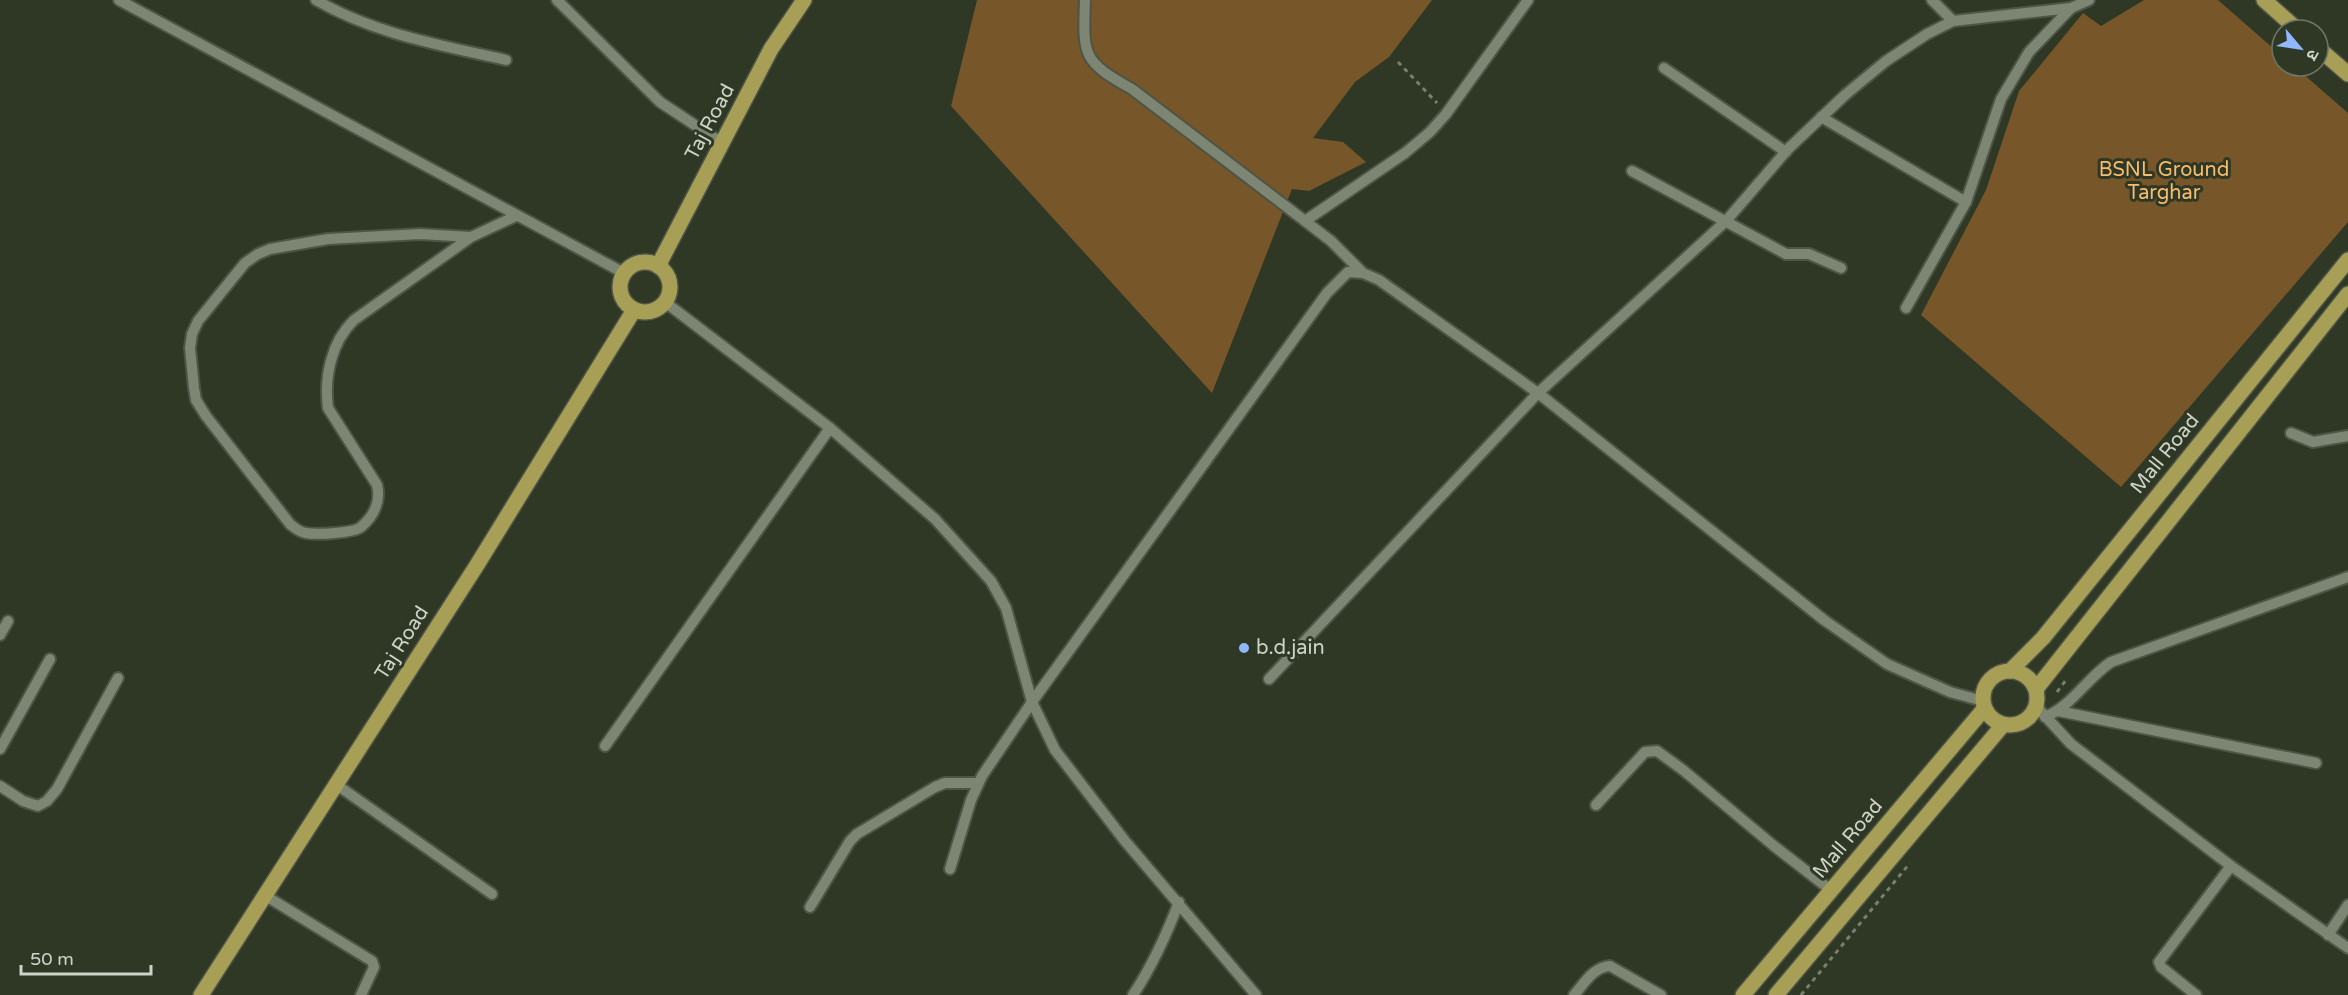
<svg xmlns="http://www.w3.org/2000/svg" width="2348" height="995" font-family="'Varela Round','Noto Sans Devanagari',sans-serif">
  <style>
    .green { fill: #775629 }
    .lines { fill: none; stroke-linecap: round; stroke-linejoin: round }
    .minor-casing { stroke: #4e5446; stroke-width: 14 }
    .major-casing { stroke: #4e5446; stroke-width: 18 }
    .path { stroke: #787f70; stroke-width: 3; stroke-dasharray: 4.5 4.5; stroke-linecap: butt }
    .minor { stroke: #7d8672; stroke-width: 10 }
    .major { stroke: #a69f55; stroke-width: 15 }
    .poi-dot { fill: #91b8fd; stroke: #2f3725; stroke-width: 2 }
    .labels { text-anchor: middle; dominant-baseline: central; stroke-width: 6; stroke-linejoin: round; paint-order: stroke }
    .street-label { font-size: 20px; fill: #ced3c8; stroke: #2f3725 }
    .park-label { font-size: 20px; fill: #f6bc6d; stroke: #2f3725 }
    .poi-label { font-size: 20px; fill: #ced3c8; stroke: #2f3725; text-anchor: start }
  </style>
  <rect width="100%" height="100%" fill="#2f3725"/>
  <!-- green -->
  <g class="green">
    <polygon points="977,0 1432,0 1389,57 1355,82 1313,138 1343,142 1366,162 1309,191 1292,189 1212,393 951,106"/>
    <polygon points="2144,0 2218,0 2282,56 2282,66 2294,66 2348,113 2348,222 2121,487 1921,315 1986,190 2019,91 2083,13 2101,26"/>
  </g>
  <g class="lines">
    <!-- minor casing -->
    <g class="minor-casing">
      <g id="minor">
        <polyline points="119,0 624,273"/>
        <path d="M 316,0 C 374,34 441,45 506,60"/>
        <polyline points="557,0 660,102 722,143"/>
        <path d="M 1085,0 C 1083,56 1082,61 1132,89 L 1305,221 L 1331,241 L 1362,272"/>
        <polyline points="1932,0 1953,21"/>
        <polyline points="1664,68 1786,152"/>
        <polyline points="1821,117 1966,202"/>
        <polyline points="1632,171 1786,254 1809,254 1841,268"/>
        <polyline points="1305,221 1405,153 1430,132 1446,114 1528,0"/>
        <path d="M 471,237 L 420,234 L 328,239 L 270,249 L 258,254 L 245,263 L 198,321 L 192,334 L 190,348 L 194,388 L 196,400 L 206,416 L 290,524 C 295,528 299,532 306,533 C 316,535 354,533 361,527 C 374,516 381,501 377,485 L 328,408 C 324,378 331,342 354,320 L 471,237 L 516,216"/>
        <polyline points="665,302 830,428 935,519 991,581 1006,608 1032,702 1055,750 1125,841 1256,995"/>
        <polyline points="1906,308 1966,202 2001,99 2029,52 2071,8"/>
        <polyline points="2291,433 2313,442 2348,436"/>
        <polyline points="0,635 8,621"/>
        <polyline points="1269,679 1538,393 1726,221 1788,149 1845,95 1886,61 1927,34 1953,21 2071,8 2089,0"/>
        <polyline points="2036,706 2071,744 2231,866 2348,948"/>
        <polyline points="2058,711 2316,763"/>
        <path d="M 2045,717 C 2072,706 2087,678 2111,662 L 2348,577"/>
        <polyline points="605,746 830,428"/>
        <polyline points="0,749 50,659"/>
        <polyline points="337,785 492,894"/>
        <polyline points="0,786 23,801 38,806 47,801 57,789 118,678"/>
        <polyline points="1596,805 1645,752 1657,751 1683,770 1774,846 1832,891"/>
        <polyline points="950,869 971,800 982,776 1032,702 1327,293 1348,272 1363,273 1379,280 1538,393 1824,620 1887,664 1950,692 1983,701"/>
        <polyline points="266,896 372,961 374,967 361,995"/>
        <polyline points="810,907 850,841 857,834 935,787 945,783 978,783"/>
        <polyline points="2328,935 2348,905"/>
        <path d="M 1133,995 C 1153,965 1166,936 1179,902"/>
        <path d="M 1574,995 C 1584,984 1593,967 1610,966 L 1661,995"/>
        <polyline points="2196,995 2161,967 2159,962 2231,866"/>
      </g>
    </g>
    <!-- major casing -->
    <g class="major-casing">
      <g id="major">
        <polyline points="2264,0 2298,30"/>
        <polyline points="2318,48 2348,74"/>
        <circle cx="645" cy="287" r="25"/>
        <polyline points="658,266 771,49 804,0"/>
        <circle cx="2010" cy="698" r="27"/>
        <polyline points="2010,671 2043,638 2348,260"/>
        <polyline points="2036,689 2348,294"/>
        <polyline points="201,995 477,565 634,310"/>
        <polyline points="1743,995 1984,709"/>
        <polyline points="1776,995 2003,725"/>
      </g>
    </g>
    <!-- path -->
    <g class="path">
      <polyline points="1398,62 1437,103"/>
      <polyline points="2057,692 2066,680"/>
      <polyline points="1801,995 1910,863"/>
    </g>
    <!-- minor -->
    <use href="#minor" class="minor"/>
    <!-- major -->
    <use href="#major" class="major"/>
  </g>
  <!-- markers -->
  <circle class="poi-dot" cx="1244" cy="648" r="6"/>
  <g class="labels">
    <!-- street labels -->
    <g class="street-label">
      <text transform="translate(710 122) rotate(-62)">Taj Road</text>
      <text transform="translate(2165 454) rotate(-51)">Mall Road</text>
      <text transform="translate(402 643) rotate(-58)">Taj Road</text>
      <text transform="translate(1848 839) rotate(-50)">Mall Road</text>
    </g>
    <!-- park labels -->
    <g class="park-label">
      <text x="2164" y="170">BSNL Ground<tspan x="2164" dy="23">Targhar</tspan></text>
    </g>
    <!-- poi labels -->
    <g class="poi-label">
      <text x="1256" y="648">b.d.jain</text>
    </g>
  </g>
  <!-- north arrow -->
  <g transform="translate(2300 48) rotate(119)"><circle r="28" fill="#2f3725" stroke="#6f7566" stroke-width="1.5"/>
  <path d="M0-4.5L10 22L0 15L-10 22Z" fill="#91b8fd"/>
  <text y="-9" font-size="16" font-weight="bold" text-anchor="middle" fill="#ced3c8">उ</text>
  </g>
  <!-- scale -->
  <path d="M21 965v9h130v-9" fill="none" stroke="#ced3c8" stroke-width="3"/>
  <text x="30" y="965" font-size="18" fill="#ced3c8" stroke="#2f3725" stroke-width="4.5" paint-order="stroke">50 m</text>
</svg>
